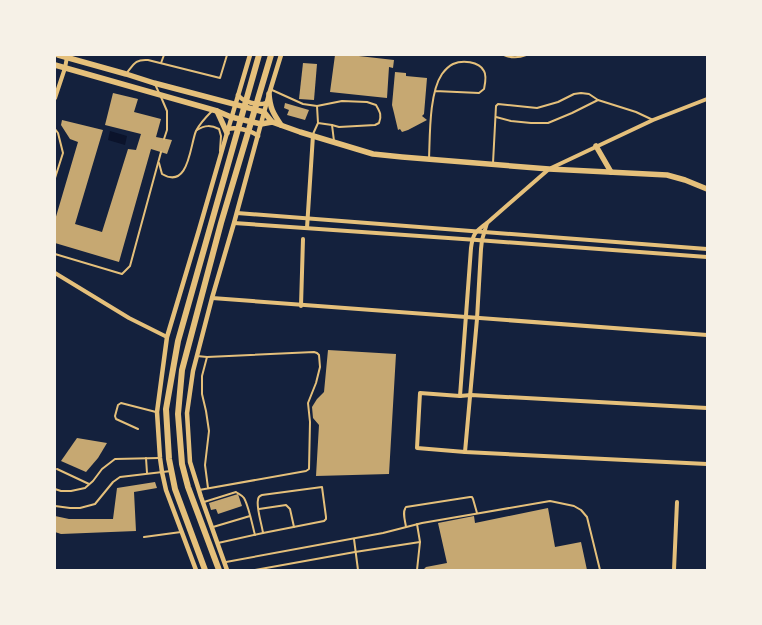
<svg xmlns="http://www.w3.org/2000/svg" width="762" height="625" font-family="'DejaVu Sans',sans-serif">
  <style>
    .water { fill: #0b132b }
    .building { fill: #c6a872 }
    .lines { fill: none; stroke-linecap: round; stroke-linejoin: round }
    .service { stroke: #e5c07b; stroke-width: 2 }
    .minor { stroke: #e5c07b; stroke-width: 4 }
    .tertiary { stroke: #e5c07b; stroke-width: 4.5 }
    .secondary { stroke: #e5c07b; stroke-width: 5.5 }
    .primary { stroke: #e5c07b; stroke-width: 6 }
  </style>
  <rect width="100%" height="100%" fill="#14213d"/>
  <!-- water -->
  <polygon class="water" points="110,131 127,136 125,145 108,140"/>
  <!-- building -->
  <g class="building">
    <polygon points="335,55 350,55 394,60 393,68 389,67 387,98 330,92"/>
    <polygon points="303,63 317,64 314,100 299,99"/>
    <polygon points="395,72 406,73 406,76 427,78 424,114 422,116 427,120 408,130 402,132 400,129 398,130 394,113 392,105"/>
    <polygon points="113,93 138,99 134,112 161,119 156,137 172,140 167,154 151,149 119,262 55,243 55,220 78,142 70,139 61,125 62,120 103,130 75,224 102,232 128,149 136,150 141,134 105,125"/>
    <polygon points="285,103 309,110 305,120 287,115 289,110 284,108"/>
    <polygon points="328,350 396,354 389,474 316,476 319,425 313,418 312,407 317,399 324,392"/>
    <polygon points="77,438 107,443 98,458 86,472 61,461"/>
    <polygon points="155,482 157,488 134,492 136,531 61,534 55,532 55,516 69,519 113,519 117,488"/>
    <polygon points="238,494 242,506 218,514 216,509 211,510 209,503"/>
    <polygon points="548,508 555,547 581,542 587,570 423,570 426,567 447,563 438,523 474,516 475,523"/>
  </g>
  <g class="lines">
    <!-- service -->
    <g class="service">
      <path d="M 504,55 C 511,58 519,58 526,55"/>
      <polyline points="161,63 164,55"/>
      <path d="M 126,74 C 134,64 135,59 148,60 L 220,78 L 227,55"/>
      <polyline points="155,84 159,93"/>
      <polyline points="272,90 303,104 317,106 318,123 332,125 334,141"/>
      <polyline points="161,97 167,111 167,130 164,139"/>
      <path d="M 317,106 L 342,101 L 367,102 L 376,105 C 380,112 382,115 379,123 L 375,125 L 339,127 L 332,125"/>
      <polyline points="496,117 511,121 531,123 548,123 572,113 598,100"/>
      <polyline points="55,129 58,133 63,153 55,178"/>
      <path d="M 197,130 C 205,125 211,125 219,129 L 221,136 L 220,151"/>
      <polyline points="313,134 318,123"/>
      <path d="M 429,159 C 430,136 429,93 442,74 C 445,70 449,66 453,64 C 462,60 479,61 484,71 C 487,76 485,84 484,89 L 479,93 L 435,91"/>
      <path d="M 159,163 L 162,174 C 189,190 190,145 196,131 C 200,123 206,117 212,111"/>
      <polyline points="493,163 496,106 498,104 537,108 558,102 574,94 581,93 589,94 598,100 636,112 653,120"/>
      <polyline points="55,254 122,274 130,266 161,152"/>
      <polyline points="197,356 207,357"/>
      <polyline points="138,429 116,419 115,416 118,405 121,403 156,412"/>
      <polyline points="146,458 147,473"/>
      <polyline points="57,469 89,484"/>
      <path d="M 322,487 L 326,517 L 326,519 L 324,521 L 263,533 C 262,525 256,507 258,500 C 258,497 259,496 262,495 Z"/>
      <polyline points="55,489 61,491 71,491 85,488 93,481 102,469 115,459 159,458"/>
      <polyline points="199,490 306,471 309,469 310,422 308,403 316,383 320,367 319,355 317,353 314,352 207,357 202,376 202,394 206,411 209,431 205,465 208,488"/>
      <path d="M 204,502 L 236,492 C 239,494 242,495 244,498 C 249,507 252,524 255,535"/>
      <polyline points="55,506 70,508 80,508 95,504 113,482 120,477 171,471"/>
      <polyline points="259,509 286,505 290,509 294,527"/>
      <polyline points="417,524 420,542 417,570"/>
      <polyline points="213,527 250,516"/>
      <path d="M 406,527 C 405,520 402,512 406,507 L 470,497 L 472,497 L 473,499 L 477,513"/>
      <polyline points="144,537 181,532"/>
      <polyline points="354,539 358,570"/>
      <polyline points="218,543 263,533"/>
      <polyline points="226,562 383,533 422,523 550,501 574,506 581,510 587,517 600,570"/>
      <polyline points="255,570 355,552 420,542"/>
    </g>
    <!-- minor -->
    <g class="minor">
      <polyline points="55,98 65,68 67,57"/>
      <polyline points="237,213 707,249"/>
      <polyline points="234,223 477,240 707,257"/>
      <polyline points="307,228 313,135"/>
      <polyline points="55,273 129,318 167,337"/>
      <polyline points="212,298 707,335"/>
      <polyline points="301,306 303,239"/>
      <path d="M 460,396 L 471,248 C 473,233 475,232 487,223 L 549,169 L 653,120 L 707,99"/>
      <polyline points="707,408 471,395 460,396 420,393 417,448 465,452 707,464"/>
      <polyline points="465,452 477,319 481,249 482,240 487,223"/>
      <polyline points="674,570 677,502"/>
    </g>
    <!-- tertiary -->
    <g class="tertiary">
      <path d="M 238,95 C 243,102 258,106 266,103"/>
      <path d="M 228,129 C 236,127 251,130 258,136"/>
      <polyline points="196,570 166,490 162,472 160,458 157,412 167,337 199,230 227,133 250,55"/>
      <polyline points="227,570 201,497 190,462 187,413 193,371 212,298 234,223 269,94 281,55"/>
    </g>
    <!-- secondary -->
    <g class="secondary">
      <polyline points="58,55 126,74 154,83 264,112 272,122"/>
      <polyline points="55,65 217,111 231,117 261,124 272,122 300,132 373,154 402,157 549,169 667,175 685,180 707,189"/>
      <path d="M 269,94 C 270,108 273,113 281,125"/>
      <polyline points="217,111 227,133"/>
      <polyline points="596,146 611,172"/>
    </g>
    <!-- primary -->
    <g class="primary">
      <polyline points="205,570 175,489 169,459 166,409 178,341 259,55"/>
      <polyline points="219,570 188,487 182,464 178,414 182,370 221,223 271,55"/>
    </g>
  </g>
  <!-- border -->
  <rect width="762" height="625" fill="none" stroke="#f6f1e7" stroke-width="112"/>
</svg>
